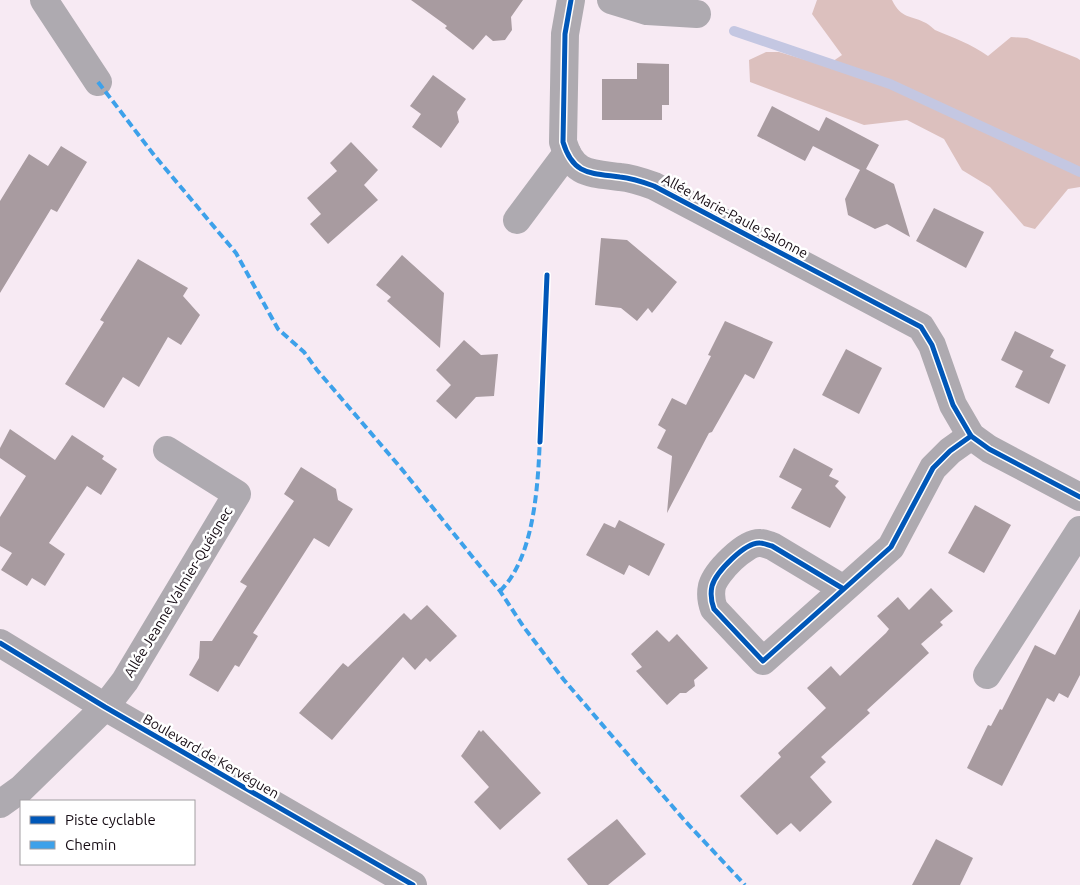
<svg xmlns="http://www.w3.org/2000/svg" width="1080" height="885" font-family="Ubuntu,sans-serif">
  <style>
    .forest { fill: #dcc0be }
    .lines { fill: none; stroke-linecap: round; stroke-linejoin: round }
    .stream { stroke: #c4c7e2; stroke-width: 10 }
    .building { fill: #a89ba0 }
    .street { stroke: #aeaab0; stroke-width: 28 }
    .quiet { stroke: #3da1ea; stroke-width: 4; stroke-dasharray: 8 4; stroke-linecap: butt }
    .cycleway-casing { stroke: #fff; stroke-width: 8 }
    .cycleway { stroke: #0057b8; stroke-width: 5 }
    .labels { text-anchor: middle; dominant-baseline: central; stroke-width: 5; stroke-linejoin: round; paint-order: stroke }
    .street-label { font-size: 14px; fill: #160c14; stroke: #fff }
  </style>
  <rect width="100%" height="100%" fill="#f7eaf3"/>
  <!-- forest -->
  <path class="forest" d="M 817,0 L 892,0 C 901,19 911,15 926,23 C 930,25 932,28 935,30 C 954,38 971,44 988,56 L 1011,37 L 1027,38 L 1077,58 L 1080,60 L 1080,187 L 1068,189 L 1035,229 L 1024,226 L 990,187 L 962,170 L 944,139 L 907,120 L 864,125 L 750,82 L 749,60 L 766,52 L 779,52 L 826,66 L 842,55 L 812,14 Z"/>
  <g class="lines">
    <!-- stream -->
    <polyline class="stream" points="734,31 890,84 1080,172"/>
  </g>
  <!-- building -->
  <g class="building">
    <polygon points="411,0 523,0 511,17 512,30 505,40 493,41 486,35 473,50 445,28 447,26"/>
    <polygon points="637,63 669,64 669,105 662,105 662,120 602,120 602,79 637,79"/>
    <polygon points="433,75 466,99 457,112 459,122 441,148 412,127 421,114 410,106"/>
    <polygon points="772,106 819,131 826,117 879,145 866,169 894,184 910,237 887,224 875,229 848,215 845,199 860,170 813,146 805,161 757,136"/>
    <polygon points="351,142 378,170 364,185 378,200 328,244 310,224 321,214 307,198 337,171 330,163"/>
    <polygon points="61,146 87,162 57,212 51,209 0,293 0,201 29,154 48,166"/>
    <polygon points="934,208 984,232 966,268 916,241"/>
    <polygon points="601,238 627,240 677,282 652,313 648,308 637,321 621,308 595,305"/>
    <polygon points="402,255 444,293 440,348 387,301 391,297 376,285"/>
    <polygon points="138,259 188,288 183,296 200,315 181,345 168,337 139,387 123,377 104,408 65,384 104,322 100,320"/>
    <polygon points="725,321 773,342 754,379 745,374 712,432 709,433 667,513 672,456 657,448 666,430 658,425 672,398 686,405 711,356 708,355"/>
    <polygon points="1015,331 1054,350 1050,357 1066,365 1049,404 1015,387 1023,371 1001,360"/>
    <polygon points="464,340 481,355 498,354 494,396 476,397 456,419 436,401 451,385 436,370"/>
    <polygon points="846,349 882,368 859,414 822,395"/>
    <polygon points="10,429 55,460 72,435 104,456 102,459 117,469 101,495 87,486 49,543 65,554 45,586 32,578 27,586 1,570 12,553 0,546 0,517 26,476 0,458 0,448"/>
    <polygon points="794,448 833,469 829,476 839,481 835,486 846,497 830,528 791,508 802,489 779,477"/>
    <polygon points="301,467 336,489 338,500 353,509 329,547 314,538 253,633 258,636 239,667 235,665 218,692 189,675 199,658 200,641 212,641 247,586 240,582 294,501 284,494"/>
    <polygon points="975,505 1011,525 984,573 948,553"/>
    <polygon points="619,520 665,544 649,576 629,565 624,575 586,555 604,523 615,528"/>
    <polygon points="931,588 953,611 940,622 943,625 921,644 929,653 867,710 870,713 821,757 826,762 810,777 832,802 800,832 791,823 777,835 740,796 781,757 778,753 826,708 807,688 831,666 840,676 886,633 889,629 877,616 898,597 909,610"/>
    <polygon points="427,605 457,636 430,662 426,658 415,670 403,657 332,740 299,713 343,663 348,667 404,613 411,620"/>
    <polygon points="1080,609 1080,675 1068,698 1059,693 1054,702 1047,698 1002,786 967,768 988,725 991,726 1000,709 1002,710 1035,645 1055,655"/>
    <polygon points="657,630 669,642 677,634 708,668 694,680 695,686 686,693 680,693 667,705 636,671 642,667 631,654"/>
    <polygon points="479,730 481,732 483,730 541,793 500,830 474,802 489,787 461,756"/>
    <polygon points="617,819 646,854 608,885 588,885 567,859"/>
    <polygon points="936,839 973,858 960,885 912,885"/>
  </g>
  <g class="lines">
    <!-- street -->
    <g class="street">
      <polyline points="44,0 98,82"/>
      <path d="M 571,0 L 565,34 L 563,142 C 573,175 590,173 620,177 C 632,178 643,182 654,186 L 921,327 L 932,345 L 953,405 L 971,436 L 989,449 L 1080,497"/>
      <polyline points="611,0 647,11 697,14"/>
      <polyline points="517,220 567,153"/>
      <path d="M 842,588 L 772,546 C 768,545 764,543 760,543 C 745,542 716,572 712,586 C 710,595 711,601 714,609 L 763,661 L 891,547 L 933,468 L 950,451 L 971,436"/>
      <polyline points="0,643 105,707 413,885"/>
      <polyline points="987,675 1080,530"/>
      <polyline points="0,804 21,789 105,707 125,681 237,494 167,450"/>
    </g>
    <!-- quiet -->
    <g class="quiet">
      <polyline points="98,82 154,155 236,253 278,329 304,352 317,370 400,467 500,591 523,626 564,680 685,821 745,885"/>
      <path d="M 500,591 C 535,557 538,483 540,437"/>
    </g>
    <!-- cycleway casing -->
    <g class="cycleway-casing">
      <g id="cycleway">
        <path d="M 571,0 L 565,34 L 563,142 C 573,175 590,173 620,177 C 632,178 643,182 654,186 L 921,327 L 932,345 L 953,405 L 971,436 L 989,449 L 1080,497"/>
        <polyline points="540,442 547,275"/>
        <path d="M 842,588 L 772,546 C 768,545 764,543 760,543 C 745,542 716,572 712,586 C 710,595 711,601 714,609 L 763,661 L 891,547 L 933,468 L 950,451 L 971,436"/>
        <polyline points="0,643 105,707 413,885"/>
      </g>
    </g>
    <!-- cycleway -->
    <use href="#cycleway" class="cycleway"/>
  </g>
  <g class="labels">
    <!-- street labels -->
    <g class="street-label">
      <text transform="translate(735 216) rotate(28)">Allée Marie-Paule Salonne</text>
      <text transform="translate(178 592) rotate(-59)">Allée Jeanne Valmier-Quéignec</text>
      <text transform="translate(211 756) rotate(30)">Boulevard de Kervéguen</text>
    </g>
  </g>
  <!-- legend -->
  <rect x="20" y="800" width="175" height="65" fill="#ffffff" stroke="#a29ea1"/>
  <rect x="30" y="816" width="25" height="8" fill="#0057b8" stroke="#a29ea1"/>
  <text x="65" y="825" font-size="15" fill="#160c14">Piste cyclable</text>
  <rect x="30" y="841" width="25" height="8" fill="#3da1ea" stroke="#a29ea1"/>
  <text x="65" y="850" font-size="15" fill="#160c14">Chemin</text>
</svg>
